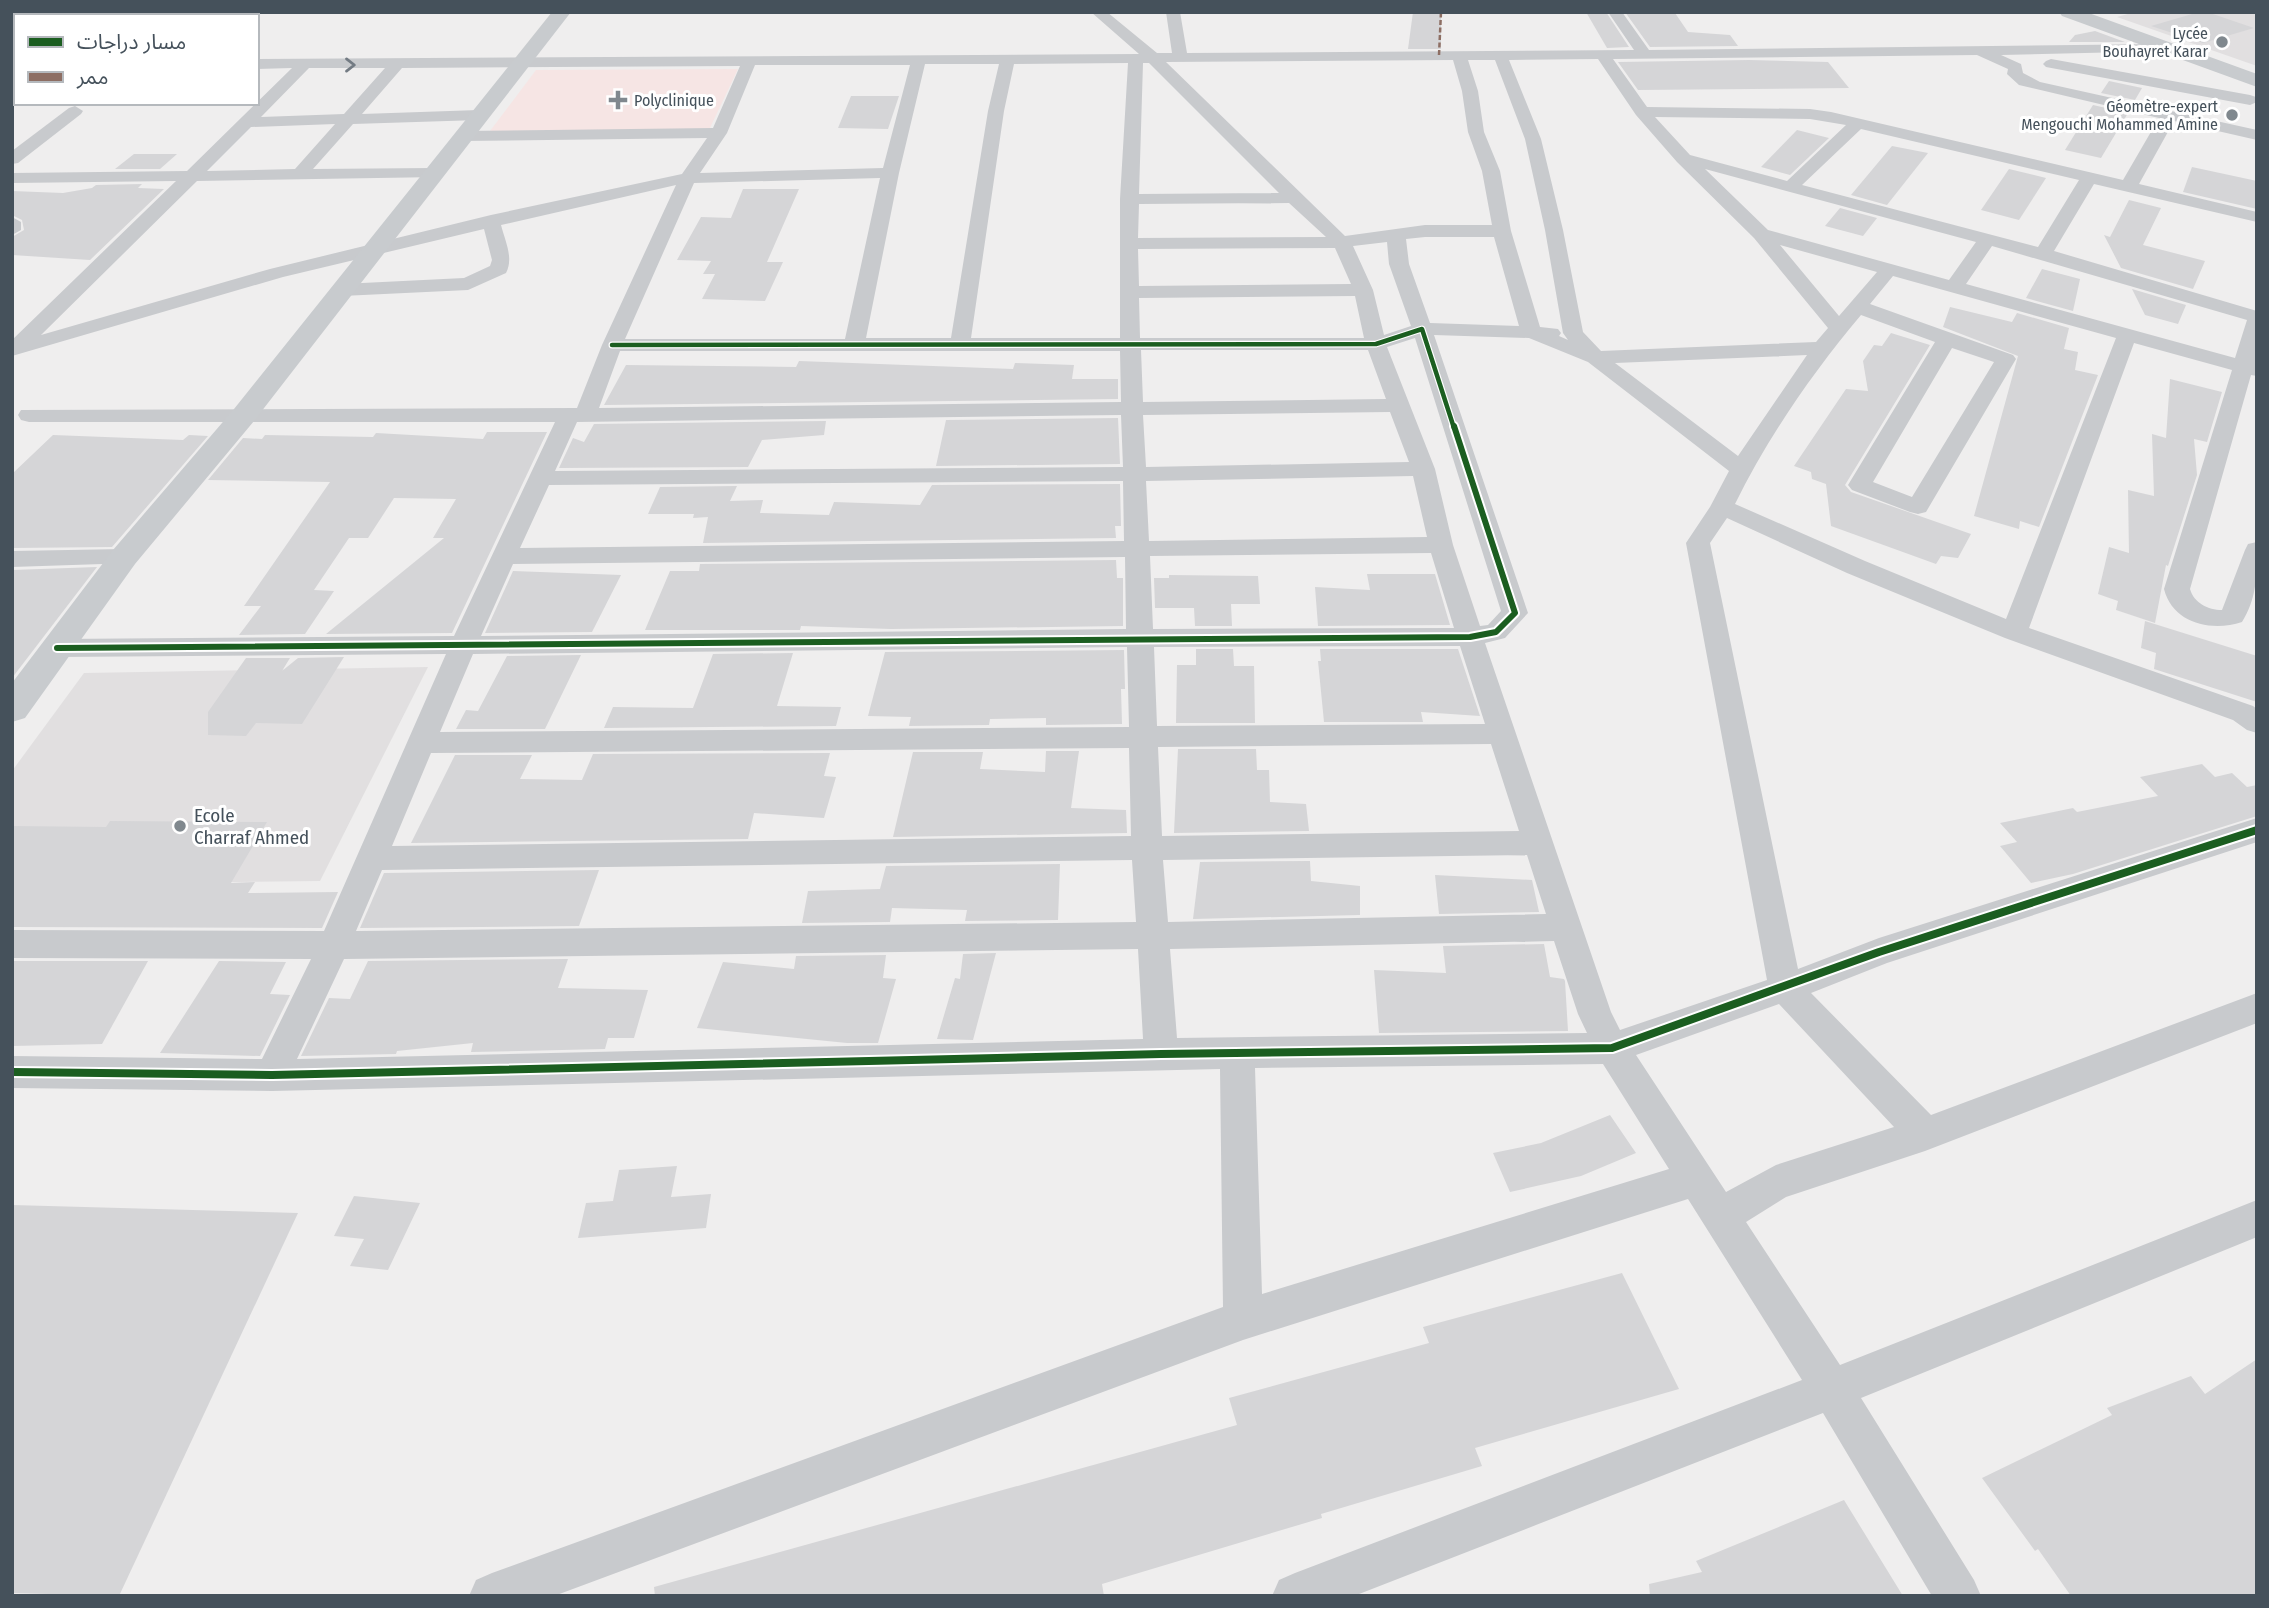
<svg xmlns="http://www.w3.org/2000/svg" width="2269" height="1608" font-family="'Fira Sans Condensed','Noto Sans Arabic',sans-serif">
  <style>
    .education { fill: #e1dfe0 }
    .medical { fill: #f6e5e4 }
    .building { fill: #d5d5d7 }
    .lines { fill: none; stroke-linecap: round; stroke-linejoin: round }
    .street { fill: #c8cacd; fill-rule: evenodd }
    .secondary { fill: #c8cbce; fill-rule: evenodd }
    .quiet { stroke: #8d6e63; stroke-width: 2.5; stroke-dasharray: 5 2.5; stroke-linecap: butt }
    .cycleway-far2-casing { stroke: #fff; stroke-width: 7 }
    .cycleway-far1-casing { stroke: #fff; stroke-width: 10 }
    .cycleway-casing { stroke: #fff; stroke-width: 12 }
    .cycleway-far2 { stroke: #1b5e20; stroke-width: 4.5 }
    .cycleway-far1 { stroke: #1b5e20; stroke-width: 6 }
    .cycleway { stroke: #1b5e20; stroke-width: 8 }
    .oneway { stroke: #737b83 }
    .poi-dot { fill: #80888e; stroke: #fff; stroke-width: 2.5 }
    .labels { text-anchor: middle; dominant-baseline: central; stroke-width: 6; stroke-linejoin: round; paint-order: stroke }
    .far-poi-label { font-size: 16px; fill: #45515b; stroke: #fff; text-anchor: end }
    .poi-label { font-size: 19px; fill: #45515b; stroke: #fff; text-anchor: start }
  </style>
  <rect width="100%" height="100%" fill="#efeeee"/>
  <!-- education -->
  <g class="education">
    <polygon points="2135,12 2257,12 2257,66 2117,17"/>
    <polygon points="428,667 320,881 12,885 12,771 84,673"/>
  </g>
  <!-- medical -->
  <polygon class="medical" points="738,69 709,130 490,131 536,70"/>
  <!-- building -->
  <g class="building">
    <polygon points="1413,12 1441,14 1441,49 1408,49"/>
    <polygon points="1586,12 1606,12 1629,47 1607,48"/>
    <polygon points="1625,12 1675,13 1688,32 1730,35 1738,46 1650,47"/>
    <polygon points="2199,12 2207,12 2254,28 2203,43 2151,26"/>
    <polygon points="2095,31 2125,42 2069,42 2075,35"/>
    <polygon points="1749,60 1828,62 1849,88 1638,90 1618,62"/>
    <polygon points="2109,81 2142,88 2135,100 2101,93"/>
    <polygon points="851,96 899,96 888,129 838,128"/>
    <polygon points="2093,105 2128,113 2101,158 2065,150"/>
    <polygon points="1797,130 1829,138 1790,175 1761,167"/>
    <polygon points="1892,146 1928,153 1887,205 1851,195"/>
    <polygon points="134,154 177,154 160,169 115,169"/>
    <polygon points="2192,167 2257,181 2257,209 2183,192"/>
    <polygon points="2009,169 2046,178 2019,220 1981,210"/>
    <polygon points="142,184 138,188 164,189 90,260 12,255 12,237 24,230 22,220 12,215 12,191 63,193 92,188 96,185"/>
    <polygon points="743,189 799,189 767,262 783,262 765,301 702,299 715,274 703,274 711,261 677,260 701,217 731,218"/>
    <polygon points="2129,200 2161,208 2143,245 2205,261 2193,289 2121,268 2104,235 2110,237"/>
    <polygon points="1840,208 1877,218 1863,236 1825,226"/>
    <polygon points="2042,269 2080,279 2073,311 2026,298"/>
    <polygon points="2132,289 2186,305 2178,324 2145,315"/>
    <polygon points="1950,307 2012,322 2017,313 2069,328 2064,349 2078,352 2075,370 2098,375 2039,527 2020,521 2019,529 1974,516 2018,356 1943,327"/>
    <polygon points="1891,333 1930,345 1845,485 1851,492 1971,534 1958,558 1941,556 1936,564 1831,526 1826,484 1812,479 1811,472 1794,466 1846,389 1868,391 1863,361 1874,345 1882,346"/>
    <polygon points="799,361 1013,369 1015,363 1074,365 1072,379 1118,379 1118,399 604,405 626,365 796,367"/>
    <polygon points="2170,379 2222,392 2207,442 2194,439 2197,475 2168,566 2166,565 2155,623 2116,610 2118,601 2098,594 2109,547 2129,553 2128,490 2154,496 2152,434 2166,438"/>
    <polygon points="1118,418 1120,464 936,466 946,420"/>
    <polygon points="826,421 824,435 762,440 748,467 559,468 573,438 584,442 594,424"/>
    <polygon points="487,432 547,432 452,633 326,634 444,538 433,538 456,499 394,498 368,538 349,538 314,590 334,591 305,634 239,635 261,606 244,606 330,482 208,480 243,438 262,439 265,435 373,437 376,433 483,439"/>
    <polygon points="53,435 183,440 189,435 208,436 112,547 12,548 12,474"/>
    <polygon points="1120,484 1121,526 1115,526 1116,538 703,543 708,517 693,518 694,514 648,514 660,487 737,486 730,501 763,500 760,513 829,515 834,502 920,505 932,485"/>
    <polygon points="1116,560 1117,578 1123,578 1123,626 891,629 801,626 800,630 645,630 670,571 699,571 700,564"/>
    <polygon points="97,567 12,678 12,570"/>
    <polygon points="513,571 621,575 592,632 485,633"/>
    <polygon points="1367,574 1435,574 1450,625 1318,626 1315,587 1370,590"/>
    <polygon points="1169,575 1258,576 1260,604 1231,604 1232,626 1195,626 1194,608 1155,608 1154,578 1169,578"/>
    <polygon points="2145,621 2257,656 2257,702 2154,669 2156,653 2141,648"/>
    <polygon points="1196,649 1233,649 1234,666 1254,666 1255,723 1176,723 1177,665 1196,665"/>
    <polygon points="1320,649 1458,649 1480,716 1421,712 1423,722 1324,722 1318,661 1321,661"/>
    <polygon points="1124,650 1125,689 1121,689 1122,724 1046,725 1046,718 990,719 989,725 909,726 911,717 868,716 885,652"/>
    <polygon points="793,653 777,706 841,707 836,726 604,728 613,707 693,708 713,654"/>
    <polygon points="581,655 545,729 456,729 466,710 478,711 507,656"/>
    <polygon points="344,657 302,724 256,723 246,736 208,735 208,712 246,658 290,658 282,671 298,658"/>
    <polygon points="1178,749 1256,749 1257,770 1269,770 1270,802 1306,804 1309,831 1174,833"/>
    <polygon points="1046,751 1079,751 1071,808 1126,810 1127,833 893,837 913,752 983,752 980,769 1045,772"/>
    <polygon points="830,753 824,776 836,777 824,818 754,813 748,839 411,843 455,755 532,755 520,779 582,780 593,754"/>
    <polygon points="2202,764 2215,777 2232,773 2247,787 2257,785 2257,816 2073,874 2031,883 2000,846 2017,842 2000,823 2073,808 2077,812 2158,796 2140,777"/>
    <polygon points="110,821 267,822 231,883 255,882 248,893 338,892 322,928 12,927 12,826 106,827"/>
    <polygon points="1310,861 1311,881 1360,886 1360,915 1193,919 1200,862"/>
    <polygon points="1060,864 1058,920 965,921 967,910 892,908 890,922 802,923 808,891 880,889 886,866"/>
    <polygon points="599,870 579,926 360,928 384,873"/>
    <polygon points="1435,875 1532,880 1539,912 1439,914"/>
    <polygon points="1544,944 1550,977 1564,979 1565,981 1568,1031 1379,1033 1374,970 1446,973 1443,946"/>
    <polygon points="996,953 973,1040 937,1039 955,978 960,979 963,954"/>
    <polygon points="886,955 883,978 896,979 878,1043 847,1043 697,1028 723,962 794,969 796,956"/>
    <polygon points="568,959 558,988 648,990 634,1038 608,1038 605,1049 471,1052 473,1043 397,1051 396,1054 301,1056 329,998 350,999 368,961"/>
    <polygon points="12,961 148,961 102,1044 12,1046"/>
    <polygon points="219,961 286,962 270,994 290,995 260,1056 160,1053"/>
    <polygon points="1610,1115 1636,1153 1581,1176 1510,1192 1493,1153 1541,1143"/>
    <polygon points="677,1166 671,1197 711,1194 706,1228 578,1238 586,1203 613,1201 619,1170"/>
    <polygon points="354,1196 420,1203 388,1270 350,1266 364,1239 334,1236"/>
    <polygon points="12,1205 298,1213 119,1596 12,1593"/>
    <polygon points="1622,1273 1679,1389 1475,1448 1482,1466 1321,1514 1322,1518 1102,1584 1104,1596 655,1596 654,1587 1237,1425 1229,1398 1429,1343 1423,1327"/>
    <polygon points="2257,1359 2257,1596 2071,1596 2038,1549 2035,1551 1982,1478 2112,1415 2107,1408 2191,1376 2205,1394"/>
    <polygon points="1844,1500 1903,1596 1650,1596 1649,1584 1702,1572 1696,1561"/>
  </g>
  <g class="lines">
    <!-- street -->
    <g class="street">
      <polygon points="12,12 28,12 25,16 16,16 16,20 12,19"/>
      <path d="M 1091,12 L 1107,12 L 1157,53 L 1172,53 L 1166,12 L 1180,12 L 1187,53 L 1634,50 L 1608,12 L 1622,12 L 1649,50 L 2164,44 L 2169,45 L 2171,48 L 2169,51 L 2001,55 L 2021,64 L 2023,73 L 2040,82 L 2257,130 L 2257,140 L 2174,121 L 2139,184 L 2257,212 L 2257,222 L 2094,184 L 2054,251 L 2257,311 L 2257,376 L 2251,375 L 2190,589 C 2194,603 2208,610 2222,610 L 2245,550 L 2248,544 L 2257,542 C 2257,571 2258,597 2242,622 C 2212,632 2173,624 2164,589 L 2232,370 L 2134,343 L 2029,628 L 2253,706 L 2257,709 L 2257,733 L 2247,730 L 2233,720 L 2005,638 L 1847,573 L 1727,518 L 1710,543 L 1798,969 L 1879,938 L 2257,818 L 2257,842 L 1887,963 L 1811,993 L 1931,1115 L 2257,993 L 2257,1023 L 1925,1151 L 1786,1197 L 1746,1222 L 1840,1365 L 2257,1200 L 2257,1237 L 1861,1398 L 1974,1580 L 1981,1596 L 1932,1596 L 1823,1413 L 1354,1596 L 1272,1596 L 1279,1580 L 1295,1573 L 1802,1380 L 1688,1199 L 1243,1340 L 554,1596 L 469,1596 L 476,1580 L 492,1573 L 1223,1307 L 1220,1069 L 272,1091 L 12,1088 L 12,1056 L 262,1059 L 311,959 L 12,958 L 12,930 L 324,931 L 446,654 L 57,657 L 48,654 L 44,648 L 48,642 L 57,639 L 454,636 L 555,422 L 29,422 L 21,420 L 18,415 L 21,410 L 577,408 L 602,345 L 676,185 L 501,225 C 505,241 514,258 506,273 L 468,290 L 342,296 L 332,290 L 342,284 L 464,278 L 490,266 L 492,260 L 484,229 L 283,277 L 12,356 L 12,340 L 176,181 L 12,183 L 12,173 L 187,171 L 292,68 L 257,69 L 257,59 L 1139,54 ZM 1977,55 L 2008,69 L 2007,74 L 2019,85 L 2159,118 L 2123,180 L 1831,112 L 1810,109 L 1647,107 L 1613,59 ZM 1598,59 L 1636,115 L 1677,162 L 1754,238 L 1828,328 L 1816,342 L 1601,351 L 1583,332 L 1563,230 L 1541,139 L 1509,60 ZM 1453,60 L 1462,91 L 1468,132 L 1482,171 L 1492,225 L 1425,225 L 1345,236 L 1166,62 ZM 1468,60 L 1495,60 L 1525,139 L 1545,230 L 1563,333 L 1568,340 L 1559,336 L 1561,333 L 1558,329 L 1540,327 L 1511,231 L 1500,171 L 1484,132 L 1478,91 ZM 1128,63 L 1120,199 L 1120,338 L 971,338 L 1004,111 L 1014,64 ZM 1143,63 L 1149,63 L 1279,193 L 1139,194 ZM 925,64 L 999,64 L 988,111 L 951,338 L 866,338 L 899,173 ZM 755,65 L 910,65 L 883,168 L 700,173 L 727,133 ZM 740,66 L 713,128 L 462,131 L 454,136 L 462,141 L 707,138 L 682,174 L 491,215 L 270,269 L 41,335 L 197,181 L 439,177 L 442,173 L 433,168 L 313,169 L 353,124 L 479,120 L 487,115 L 479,110 L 362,114 L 402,68 ZM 309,68 L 385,68 L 344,114 L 261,117 ZM 1655,117 L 1810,119 L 1846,125 L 1787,181 L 1690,155 ZM 335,124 L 295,169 L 207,171 L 251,127 ZM 1861,129 L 2079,180 L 2038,247 L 1802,185 ZM 1705,169 L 1976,242 L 1949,280 L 1768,230 ZM 880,178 L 845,339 L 625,339 L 694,183 ZM 1289,203 L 1326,237 L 1138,238 L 1139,204 ZM 1425,237 L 1494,237 L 1519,326 L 1430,323 L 1409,264 L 1406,239 ZM 1387,242 L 1389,264 L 1411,326 L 1384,335 L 1373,290 L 1353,246 ZM 1780,245 L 1877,272 L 1839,316 ZM 1992,246 L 2247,320 L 2235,358 L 1966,284 ZM 1335,248 L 1351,284 L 1139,286 L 1138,249 ZM 1893,276 L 2116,338 L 2006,619 L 1865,561 L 1735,504 C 1768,437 1813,372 1861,315 L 1935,342 L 1848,485 L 1852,490 L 1910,512 L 1918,514 L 1926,512 L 2016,359 L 2013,355 L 1870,304 ZM 1355,296 L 1364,338 L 1140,338 L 1139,298 ZM 1434,335 L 1529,338 L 1588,362 L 1729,471 L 1710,507 L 1686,543 L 1767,980 L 1620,1030 L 1611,1012 L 1485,643 L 1505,638 L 1528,613 ZM 1415,338 L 1501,611 L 1488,625 L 1480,626 L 1453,545 L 1435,469 L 1387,347 ZM 1952,348 L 1994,362 L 1912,497 L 1873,482 ZM 1141,350 L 1368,350 L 1386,399 L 1143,402 ZM 620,351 L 1120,351 L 1121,402 L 599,408 ZM 1807,355 L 1738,456 L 1615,363 ZM 1390,412 L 1409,462 L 1146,467 L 1143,415 ZM 1121,415 L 1123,467 L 555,471 L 577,422 ZM 1413,476 L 1427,537 L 1149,541 L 1146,481 ZM 1123,481 L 1124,541 L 520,548 L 549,485 ZM 1431,553 L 1454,628 L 1153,629 L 1150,556 ZM 1125,557 L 1126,629 L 481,636 L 513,564 ZM 1460,646 L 1485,724 L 1157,726 L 1154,647 ZM 1127,647 L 1129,727 L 440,732 L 473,654 ZM 1491,744 L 1519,831 L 1162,836 L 1158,747 ZM 1129,748 L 1131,836 L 392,846 L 431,753 ZM 1527,855 L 1546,914 L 1168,922 L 1163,860 ZM 1132,860 L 1136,922 L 356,931 L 382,870 ZM 1554,941 L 1578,1014 L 1587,1033 L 1177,1038 L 1170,949 ZM 1138,949 L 1143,1039 L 297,1059 L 344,959 ZM 1779,1004 L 1894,1127 L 1776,1165 L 1726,1192 L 1636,1055 ZM 1603,1064 L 1669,1169 L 1262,1294 L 1255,1068 Z"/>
      <polygon points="2051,59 2250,95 2256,97 2257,102 2250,105 2046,67 2043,64 2046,61"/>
      <polygon points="16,77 16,89 12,90 12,78"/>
      <polygon points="75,106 83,111 81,114 18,163 12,164 12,151 69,108"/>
      <polygon points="12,217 21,222 21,230 12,235"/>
      <polygon points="124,549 133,551 136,557 133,563 12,567 12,551"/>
    </g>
    <!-- secondary -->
    <g class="secondary">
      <polygon points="552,12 571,12 254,421 135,564 25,718 12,722 12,683 113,550 234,409"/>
      <polygon points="2059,12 2086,12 2257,74 2257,87 2062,16"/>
    </g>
    <!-- quiet -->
    <polyline class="quiet" points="1439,55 1441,12"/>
    <!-- cycleway-far2 casing -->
    <g class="cycleway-far2-casing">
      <polyline id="cycleway-far2" points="612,345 1376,344 1422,329 1454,428"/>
    </g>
    <!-- cycleway-far1 casing -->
    <g class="cycleway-far1-casing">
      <polyline id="cycleway-far1" points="57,648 1470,637 1496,632 1515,613 1454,426"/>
    </g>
    <!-- cycleway casing -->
    <g class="cycleway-casing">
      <polyline id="cycleway" points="12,1072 272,1075 1161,1054 1612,1048 1879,952 2257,830"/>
    </g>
    <!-- cycleway-far2 -->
    <use href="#cycleway-far2" class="cycleway-far2"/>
    <!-- cycleway-far1 -->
    <use href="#cycleway-far1" class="cycleway-far1"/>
    <!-- cycleway -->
    <use href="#cycleway" class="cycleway"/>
  </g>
  <!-- one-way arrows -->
  <defs><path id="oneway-chevron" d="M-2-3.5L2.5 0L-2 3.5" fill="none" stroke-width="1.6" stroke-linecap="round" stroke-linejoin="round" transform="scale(1.75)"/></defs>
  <use class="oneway" href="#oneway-chevron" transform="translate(350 65)"/>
  <!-- markers -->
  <g class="poi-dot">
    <circle cx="2222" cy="42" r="7"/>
    <path d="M614.5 89.5h7v7h7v7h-7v7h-7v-7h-7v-7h7z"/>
    <circle cx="2232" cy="115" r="7"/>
    <circle cx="180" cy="826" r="7"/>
  </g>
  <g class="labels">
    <!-- far-poi labels -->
    <g class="far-poi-label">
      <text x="2208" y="33">Lycée<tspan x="2208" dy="18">Bouhayret Karar</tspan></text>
      <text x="634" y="100" text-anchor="start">Polyclinique</text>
      <text x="2218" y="106">Géomètre-expert<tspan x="2218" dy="18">Mengouchi Mohammed Amine</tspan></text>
    </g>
    <!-- poi labels -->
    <g class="poi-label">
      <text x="194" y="815">Ecole<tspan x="194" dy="22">Charraf Ahmed</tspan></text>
    </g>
  </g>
  <!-- border -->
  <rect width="2269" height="1608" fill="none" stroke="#45515b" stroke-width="28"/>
  <!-- legend -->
  <rect x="14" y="14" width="245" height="91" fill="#ffffff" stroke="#b5b9bd" stroke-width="2"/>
  <rect x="28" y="37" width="35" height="10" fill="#1b5e20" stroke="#b5b9bd" stroke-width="2"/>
  <text x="77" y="49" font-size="21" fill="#45515b">مسار دراجات</text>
  <rect x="28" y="72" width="35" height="10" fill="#8d6e63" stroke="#b5b9bd" stroke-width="2"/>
  <text x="77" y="84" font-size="21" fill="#45515b">ممر</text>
</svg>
